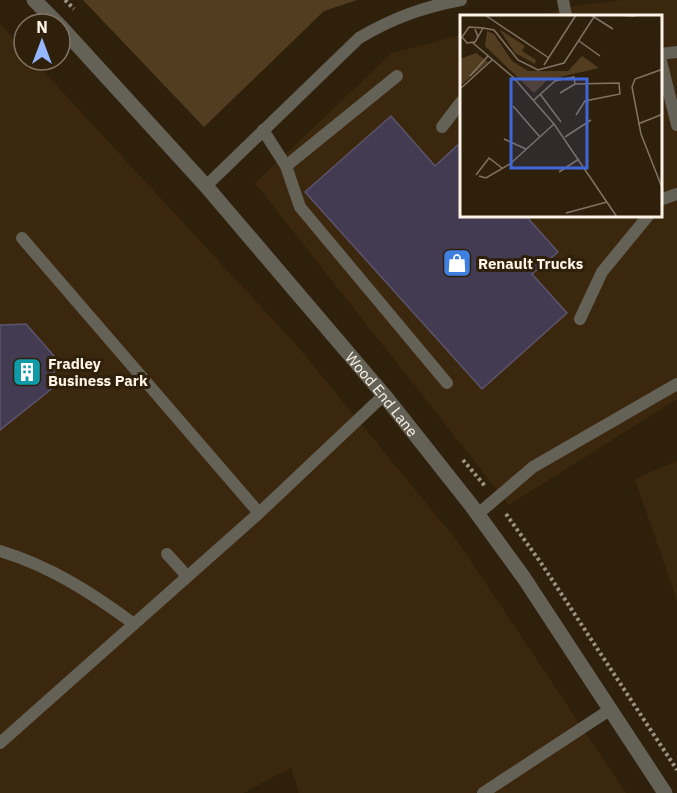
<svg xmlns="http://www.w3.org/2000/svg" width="677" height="793" font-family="'IBM Plex Sans',sans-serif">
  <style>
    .built { fill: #3b270d }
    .green { fill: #533d21 }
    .building { fill: #423b51; stroke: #5c546c; stroke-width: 1.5 }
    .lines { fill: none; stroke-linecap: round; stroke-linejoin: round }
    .path { stroke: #9e9282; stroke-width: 4; stroke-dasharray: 3 3; stroke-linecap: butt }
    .service { stroke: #646156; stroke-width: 12 }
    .tertiary { stroke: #646156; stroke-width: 15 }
    .labels { text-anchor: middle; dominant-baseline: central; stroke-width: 6; stroke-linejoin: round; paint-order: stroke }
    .poi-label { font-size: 15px; font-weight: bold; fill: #fef3e7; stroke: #2f200c; text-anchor: start }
    .street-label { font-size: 15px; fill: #fef3e7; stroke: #2f200c }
    .inset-road { fill: none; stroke: #827464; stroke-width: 1.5 }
    .view { fill: #3f67da; fill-opacity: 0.15; stroke: #3f67da; stroke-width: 3 }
    .inset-edge { fill: none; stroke: #fef3e7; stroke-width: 3 }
  </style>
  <rect width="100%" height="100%" fill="#2f200c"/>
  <!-- built -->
  <g class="built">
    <polygon points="623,0 677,0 677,399 509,505 255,183 392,53 461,35 461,216 660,216 660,16 535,16 580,5"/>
    <polygon points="0,24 24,50 24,60 33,60 298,347 458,542 626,793 299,793 291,768 243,793 0,793"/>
    <polygon points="677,461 677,601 635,479"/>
  </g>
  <!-- green -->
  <polygon class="green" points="83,0 357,0 324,11 204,127"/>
  <!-- building -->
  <g class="building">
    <polygon points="391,116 435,166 461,142 461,216 526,216 558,252 532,274 567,313 482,389 305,192"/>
    <polygon points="26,324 55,357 54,387 0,430 0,325"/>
  </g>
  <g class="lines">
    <!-- path -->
    <g class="path">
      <polyline points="65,0 74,9"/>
      <polyline points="463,460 485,486"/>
      <polyline points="506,514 541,563 677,770"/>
    </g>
    <!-- service -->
    <g class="service">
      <polyline points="563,0 566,16"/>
      <polyline points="660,54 677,52"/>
      <polyline points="660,57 677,125"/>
      <polyline points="442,127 461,102"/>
      <polyline points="263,130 286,166 300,207 447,383"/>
      <polyline points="286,166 397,76"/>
      <path d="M 206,186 L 359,38 C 393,18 423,7 461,0"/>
      <polyline points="660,200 677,194"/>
      <polyline points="22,238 259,513"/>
      <polyline points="580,319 602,272 648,216"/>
      <polyline points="478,514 533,467 677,384"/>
      <path d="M 0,551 C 50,566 92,593 134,624"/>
      <polyline points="167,554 187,576"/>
      <polyline points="0,743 259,513 384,395"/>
      <polyline points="483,793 611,709"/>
    </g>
    <!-- tertiary -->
    <g class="tertiary">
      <polyline points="34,0 58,24"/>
      <path id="s1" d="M 60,26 L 206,186 L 384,395 L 471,505 L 524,578 L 665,793"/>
    </g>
  </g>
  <!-- icons -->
  <defs>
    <g id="shop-square" transform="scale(1.5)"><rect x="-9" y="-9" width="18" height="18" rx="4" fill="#3f7fe0" stroke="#2f200c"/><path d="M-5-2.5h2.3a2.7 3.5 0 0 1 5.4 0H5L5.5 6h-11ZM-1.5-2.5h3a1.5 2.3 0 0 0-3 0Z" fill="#fff"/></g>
    <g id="building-square" transform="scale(1.5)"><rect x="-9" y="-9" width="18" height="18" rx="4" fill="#0f9aa8" stroke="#2f200c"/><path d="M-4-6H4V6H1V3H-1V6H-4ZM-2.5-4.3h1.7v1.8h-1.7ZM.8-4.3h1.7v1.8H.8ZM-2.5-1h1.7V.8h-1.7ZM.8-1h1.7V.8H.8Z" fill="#fff"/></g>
  </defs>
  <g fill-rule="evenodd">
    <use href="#shop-square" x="457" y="263"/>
    <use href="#building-square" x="27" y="372"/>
  </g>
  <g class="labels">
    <!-- poi labels -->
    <g class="poi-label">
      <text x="478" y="263">Renault Trucks</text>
      <text x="48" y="363">Fradley<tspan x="48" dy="17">Business Park</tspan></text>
    </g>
    <!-- street labels -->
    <g class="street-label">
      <text stroke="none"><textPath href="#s1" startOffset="489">Wood End Lane</textPath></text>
    </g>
  </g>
  <!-- overview -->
  <g transform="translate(460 15)">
    <rect width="202" height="202" fill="#2f200c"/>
    <path d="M 39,14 L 65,31 L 62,36 L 76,45 L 75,49 L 55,38 ZM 27,16 L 34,19 L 52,46 L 68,56 L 108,56 L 122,41 L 139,53 L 87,65 L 74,78 L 25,31 ZM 16,38 L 28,47 L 0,71 L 0,44 Z" fill="#533d21"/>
    <path class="inset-road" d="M 25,0 L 89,43M 157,0 L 175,1M 134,2 L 153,14M 23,13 L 34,15 L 58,45 L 78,55 L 104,48 L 134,2 L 131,0M 15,14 L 18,22 L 15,27 L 7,28 L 2,22 L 9,12 L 23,13 L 18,22M 119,26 L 140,41M 13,28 L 53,62 L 94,109 L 157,202M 84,50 L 116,0M 203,54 L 175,64 L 172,72 L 181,119 L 203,175M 10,61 L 28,41M 115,69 L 159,68 L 160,79 L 125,86 L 116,100M 0,74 L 32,45M 80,79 L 101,107M 74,85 L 95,66 L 114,62 L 115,69 L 100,78M 53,91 L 80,122M 178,109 L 203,99M 105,122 L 131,105M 44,124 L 66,134M 99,157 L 119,144M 16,160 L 29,143 L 42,153M 19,161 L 26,163 L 50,149 L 94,109M 106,198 L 147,187"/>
    <path class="view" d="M 51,64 L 127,64 L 127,153 L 51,153 Z"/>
    <rect width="202" height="202" class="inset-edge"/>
  </g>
  <!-- north arrow -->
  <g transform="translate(42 42)"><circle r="28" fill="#2f200c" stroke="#827464" stroke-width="1.5"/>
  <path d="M0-4.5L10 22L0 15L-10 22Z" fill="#95b7fd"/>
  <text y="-9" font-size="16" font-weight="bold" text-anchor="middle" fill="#fef3e7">N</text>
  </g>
</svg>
